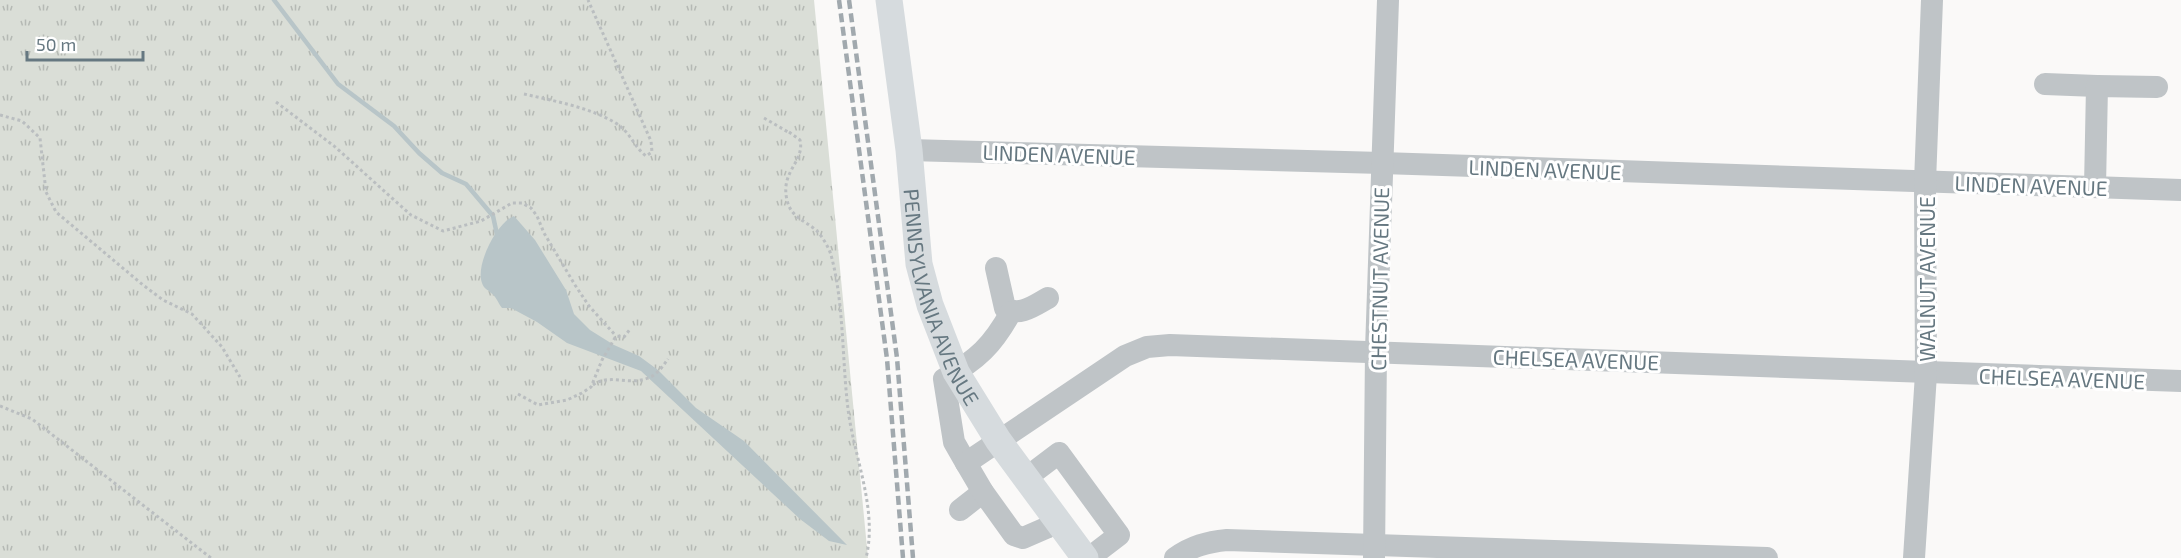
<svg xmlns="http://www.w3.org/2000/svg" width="2181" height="558" font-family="'Exo 2',sans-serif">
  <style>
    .grass { fill: url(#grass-tufts) }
    .water { fill: #b8c5c8 }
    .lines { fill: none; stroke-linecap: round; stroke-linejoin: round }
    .stream { stroke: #b8c5c8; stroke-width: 4.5 }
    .path { stroke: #babec0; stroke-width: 3; stroke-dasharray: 3 3; stroke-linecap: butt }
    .minor { stroke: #bfc4c7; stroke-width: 22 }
    .major { stroke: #d6dbde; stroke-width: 27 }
    .rail { stroke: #a1a9ae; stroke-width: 4.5; stroke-dasharray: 9 4.5; stroke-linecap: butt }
    .labels { text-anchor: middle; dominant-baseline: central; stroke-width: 6; stroke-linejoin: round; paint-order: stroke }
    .street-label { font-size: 21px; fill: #667881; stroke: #fff }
  </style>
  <defs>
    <pattern id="grass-tufts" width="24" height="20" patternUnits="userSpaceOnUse" patternTransform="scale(1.5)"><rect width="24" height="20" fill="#daded7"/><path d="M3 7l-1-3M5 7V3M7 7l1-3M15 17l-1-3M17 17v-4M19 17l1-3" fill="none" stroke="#b5b9b4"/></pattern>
  </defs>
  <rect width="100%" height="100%" fill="#faf9f8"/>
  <!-- grass -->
  <polygon class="grass" points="0,0 814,0 868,558 0,558"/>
  <!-- water -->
  <path class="water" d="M 514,216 L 535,240 L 566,290 L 574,314 L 590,330 L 614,345 L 639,356 L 658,370 L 696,408 L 744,441 L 847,545 L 829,541 L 800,519 L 641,371 L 567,343 L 537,322 L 511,308 L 502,308 C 498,303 496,296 491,293 C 487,289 484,289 482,283 C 475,265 497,222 514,216 Z"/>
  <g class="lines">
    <!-- stream -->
    <polyline class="stream" points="274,0 338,84 394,126 419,153 442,173 466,184 493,216 498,239"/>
    <!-- path -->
    <g class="path">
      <path d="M 524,94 C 554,101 588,107 614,122 C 631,132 633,146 646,156 L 652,152 L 651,141 L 588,0"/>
      <polyline points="276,102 334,146 411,215 443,231 481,221 512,203 522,203 531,208 537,216 544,233 575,285 589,306 616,336"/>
      <polyline points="0,115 22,121 40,138 46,192 56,212 143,285 163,300 192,314 222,347 240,377"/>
      <polyline points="764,118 788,132"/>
      <path d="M 789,132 L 800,140 C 805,162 780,171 787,200 C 791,218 805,220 817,231 C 822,236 829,248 831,255 C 844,302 842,360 848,409 C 854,458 878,509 866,558"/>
      <path d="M 593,385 C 609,373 630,386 648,378 C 657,375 663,366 668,359"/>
      <polyline points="518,394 538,405 567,400 582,393 591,387 602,360 616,336 624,337 631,328"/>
      <polyline points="0,406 32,419 211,558"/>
    </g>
    <!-- minor -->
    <g class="minor">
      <polyline points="2045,84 2097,86"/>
      <polyline points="909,150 1382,163 2181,190"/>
      <polyline points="2095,187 2097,86 2157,87"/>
      <path d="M 996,268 L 1005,308 C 1020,317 1035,305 1048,298"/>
      <path d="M 966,463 L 954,442 L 944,379 C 978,359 992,346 1011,312"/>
      <polyline points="1026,478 1059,453 1119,535 1089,558"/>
      <polyline points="960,510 983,492"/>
      <path d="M 1057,520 L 1046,528 L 1023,538 L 1014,535 L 983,492 L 966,463 L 1125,356 L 1147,347 L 1170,345 C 1507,354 1844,372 2181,381"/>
      <path d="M 1175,558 C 1192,546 1207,542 1227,540 L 1767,558"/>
      <polyline points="1374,558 1376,350 1388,0"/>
      <polyline points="1914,558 1926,374 1925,182 1932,0"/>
    </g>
    <!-- major -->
    <path class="major" id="s1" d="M 889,0 L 909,150 L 919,264 L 930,305 L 956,372 L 998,440 L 1085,558"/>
    <!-- rail -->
    <g class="rail">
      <polyline points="839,0 887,359 903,558"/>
      <polyline points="849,0 897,358 913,558"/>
    </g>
  </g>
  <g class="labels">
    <!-- street labels -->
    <g class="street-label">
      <text transform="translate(1059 154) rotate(2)">LINDEN AVENUE</text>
      <text transform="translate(1545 169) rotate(2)">LINDEN AVENUE</text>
      <text transform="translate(2031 185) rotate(2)">LINDEN AVENUE</text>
      <text transform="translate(1379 279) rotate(-89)">CHESTNUT AVENUE</text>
      <text transform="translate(1926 279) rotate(-90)">WALNUT AVENUE</text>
      <text stroke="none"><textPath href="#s1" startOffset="303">PENNSYLVANIA AVENUE</textPath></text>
      <text transform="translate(1576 359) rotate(2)">CHELSEA AVENUE</text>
      <text transform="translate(2062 378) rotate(2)">CHELSEA AVENUE</text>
    </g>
  </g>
  <!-- scale -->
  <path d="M27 51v9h116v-9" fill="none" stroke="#667881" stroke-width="3"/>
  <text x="36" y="51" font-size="18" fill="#667881" stroke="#ffffff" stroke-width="4.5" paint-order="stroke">50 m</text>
</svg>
